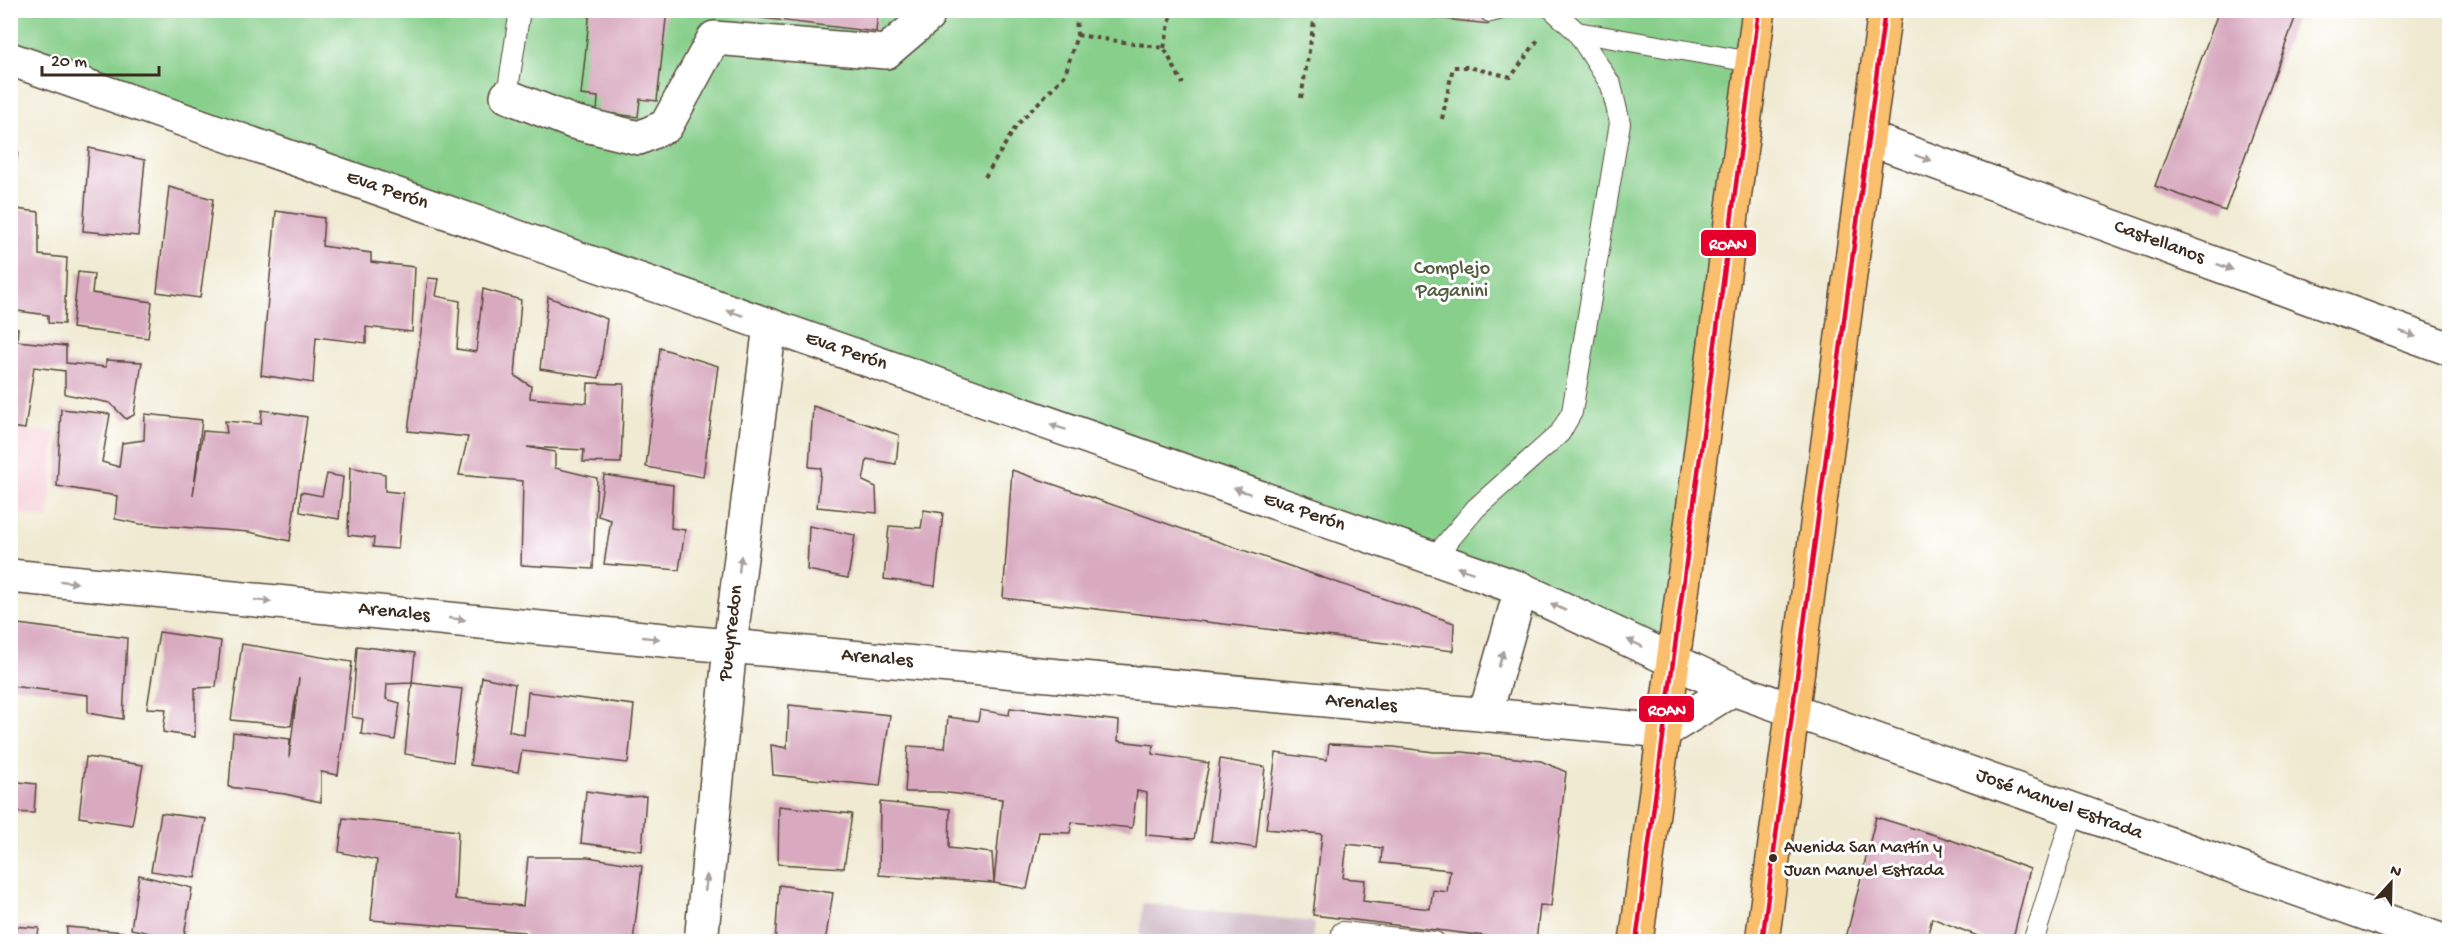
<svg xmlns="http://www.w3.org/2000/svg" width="2460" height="952" font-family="'Gochi Hand',sans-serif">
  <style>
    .built { fill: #f6cfd6 }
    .industrial { fill: #d1bdc9 }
    .green { fill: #87cf8b; stroke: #617c54; stroke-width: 1.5 }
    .building { fill: #d8a9bf; fill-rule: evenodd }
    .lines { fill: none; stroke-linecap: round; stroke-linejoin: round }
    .lane-casing { stroke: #564739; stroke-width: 22 }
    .street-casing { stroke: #564739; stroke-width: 36 }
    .primary-casing { stroke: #564739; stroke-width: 36 }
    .path { stroke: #564739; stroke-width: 4; stroke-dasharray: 4.5 4.5; stroke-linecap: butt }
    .lane { stroke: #fff; stroke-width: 20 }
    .street { stroke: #fff; stroke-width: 33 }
    .primary { stroke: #f9bf6d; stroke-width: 33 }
    .bus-1-casing { stroke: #fff; stroke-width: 9 }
    .bus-1 { stroke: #e4002b; stroke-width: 4.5 }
    .oneway { fill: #a79f9a }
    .bus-dot { fill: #3b2a1e; stroke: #fff; stroke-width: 2 }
    .labels { text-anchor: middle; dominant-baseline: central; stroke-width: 6; stroke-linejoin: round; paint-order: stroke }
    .bus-label { font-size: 18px; fill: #3b2a1e; stroke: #fff; text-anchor: start }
    .street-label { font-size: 20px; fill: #3b2a1e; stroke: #fff }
    .park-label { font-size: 20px; fill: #525c3f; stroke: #fff }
    .line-badge { stroke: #fff; stroke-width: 2 }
    .badge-label { font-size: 16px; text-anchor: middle; font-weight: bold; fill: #fff }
  </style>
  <rect width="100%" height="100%" fill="#fff"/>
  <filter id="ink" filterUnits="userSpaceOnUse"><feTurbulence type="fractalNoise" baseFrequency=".0167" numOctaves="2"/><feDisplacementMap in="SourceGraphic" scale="12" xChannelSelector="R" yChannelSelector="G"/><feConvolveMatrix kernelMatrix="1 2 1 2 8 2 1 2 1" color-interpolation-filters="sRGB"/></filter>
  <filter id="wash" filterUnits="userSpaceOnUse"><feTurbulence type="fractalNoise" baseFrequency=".008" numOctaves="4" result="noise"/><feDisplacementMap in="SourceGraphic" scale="24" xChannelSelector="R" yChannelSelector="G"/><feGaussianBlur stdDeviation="1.35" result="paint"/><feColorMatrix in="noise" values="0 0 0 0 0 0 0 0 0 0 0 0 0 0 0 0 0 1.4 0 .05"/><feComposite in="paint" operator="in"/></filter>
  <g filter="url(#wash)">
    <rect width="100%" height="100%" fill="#f0ead2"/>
    <!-- built -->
    <polygon class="built" points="10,427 55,432 49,519 11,512"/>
    <!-- industrial -->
    <polygon class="industrial" points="1143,903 1314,922 1312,941 1140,941"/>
    <!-- green -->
    <polygon class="green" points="11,10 1759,11 1674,661 11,59"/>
    <g id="blocks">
      <!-- building -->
      <g class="building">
        <polygon points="590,10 667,10 657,101 640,99 638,117 597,112 598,97 581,95"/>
        <polygon points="695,10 878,10 876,32"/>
        <polygon points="1399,10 1490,10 1489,24 1399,14"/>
        <polygon points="2219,10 2298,10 2225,211 2155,186"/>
        <polygon points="89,148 145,160 138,236 83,231"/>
        <polygon points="10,150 18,151 13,188 17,188 16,209 39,212 39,255 67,258 64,324 48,323 48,315 10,310 14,253 10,253"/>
        <polygon points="169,187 213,199 200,298 157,292"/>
        <polygon points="276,211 324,218 322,246 371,253 371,262 415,267 412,332 366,327 366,343 316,337 313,383 261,375"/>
        <polygon points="78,272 94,274 92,293 152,302 148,338 72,328"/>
        <polygon points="428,278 439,279 436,296 460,301 457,349 476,352 483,289 521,300 515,376 531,386 530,398 587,403 588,383 624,384 621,463 583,462 584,450 527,447 555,452 555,468 597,478 593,569 521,565 523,481 459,475 468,437 408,431"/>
        <polygon points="548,297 607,319 599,378 540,369"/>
        <polygon points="10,327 18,328 17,341 66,346 66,363 106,367 106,360 142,362 134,415 126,419 110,403 65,394 65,371 34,367 25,429 10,427"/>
        <polygon points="660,348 718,366 703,477 646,467"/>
        <polygon points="813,406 899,435 896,464 867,459 863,481 876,487 877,513 817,507 821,468 809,467"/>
        <polygon points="61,409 110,414 102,462 119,467 122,443 144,440 145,414 202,420 193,495 203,431 227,433 225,421 261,424 262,410 307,417 290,541 249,532 140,524 115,519 117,496 57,486"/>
        <polygon points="350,467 385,474 385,491 403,493 398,549 373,547 374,538 348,535"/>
        <polygon points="1012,470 1454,623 1453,651 1003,598"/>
        <polygon points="327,474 343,477 339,519 300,512 301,492 322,496"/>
        <polygon points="604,475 673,485 671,528 685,530 679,570 604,564 611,520 598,516"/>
        <polygon points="924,510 943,513 935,586 884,579 889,526 921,528"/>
        <polygon points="809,526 855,535 848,578 807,570"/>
        <polygon points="10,623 127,638 123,719 88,713 88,695 10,686"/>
        <polygon points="159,632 221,641 216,687 195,688 195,737 163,732 166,709 147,708"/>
        <polygon points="242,644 352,662 338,775 321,772 321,802 285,794 229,787 233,732 290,739 289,758 299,678 291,726 231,720"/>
        <polygon points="357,646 415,653 412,683 387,684 386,699 400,703 395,740 361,734 363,719 352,717"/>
        <polygon points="482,677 515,684 509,731 524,735 528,692 634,705 628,763 522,751 518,772 470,765"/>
        <polygon points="412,683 462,689 453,762 405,754"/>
        <polygon points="789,705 890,715 880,786 773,775 771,745 787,748"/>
        <polygon points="1010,708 1119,721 1118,741 1154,745 1152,754 1209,763 1194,839 1146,835 1147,793 1137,791 1132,828 1072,822 1070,833 1039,832 1027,889 994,883 879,875 880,802 950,809 949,848 992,853 994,883 1002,799 939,792 905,792 908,746 945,748 948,717 978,721 980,710 1009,715"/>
        <path d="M 1329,744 L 1394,747 L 1434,752 L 1463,752 L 1541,761 L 1566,772 L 1551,906 L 1540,905 L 1536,942 L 1313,915 L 1322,834 L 1266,829 L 1276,753 L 1327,760 ZM 1347,844 L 1382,848 L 1381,863 L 1450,870 L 1447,892 L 1433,890 L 1430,909 L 1363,901 L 1365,880 L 1343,878 Z"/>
        <polygon points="86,757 143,765 132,825 79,817"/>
        <polygon points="1220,759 1265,767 1256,848 1211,841"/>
        <polygon points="10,781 36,784 34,813 10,812"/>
        <polygon points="586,791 627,797 646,796 642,851 581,843"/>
        <polygon points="779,806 852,814 844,868 778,864"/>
        <polygon points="161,813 206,819 195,878 151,871"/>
        <polygon points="1876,817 1951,840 2030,869 2012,942 1993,942 1932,918 1926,942 1845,942"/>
        <polygon points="343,818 458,831 455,899 523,906 528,857 588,857 642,866 633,942 604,939 609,942 526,942 525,932 371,920 377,860 339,852"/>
        <polygon points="139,875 192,888 183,942 163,942 164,936 131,929"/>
        <polygon points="779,885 833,893 825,942 775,942"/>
        <polygon points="10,926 39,928 37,942 10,942"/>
        <polygon points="67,927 124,932 123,942 66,942"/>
      </g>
    </g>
  </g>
  <g filter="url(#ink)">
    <use href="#blocks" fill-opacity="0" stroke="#564739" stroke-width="1.5"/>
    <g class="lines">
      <!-- lane casing -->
      <g class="lane-casing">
        <g id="lane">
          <polyline points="1490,12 1498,10"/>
          <polyline points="1577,32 1752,62"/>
          <polyline points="507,96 520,10"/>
          <polyline points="1433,559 1476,508 1560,433 1572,412 1620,123 1611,85 1577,32 1553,10"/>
          <polyline points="1342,932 1435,942"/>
          <polyline points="2033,942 2074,810"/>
        </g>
      </g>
      <!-- street casing -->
      <g class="street-casing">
        <g id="street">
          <polyline points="10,59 1521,589 1733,689 2446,942"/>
          <polyline points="507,96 573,122 639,138 666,126 714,38 886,52 927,17"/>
          <polyline points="1868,138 2450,349"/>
          <polyline points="10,576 674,641 1665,731 1733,689"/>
          <polyline points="1485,715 1521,589"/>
          <polyline points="701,942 730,646 770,325"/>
        </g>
      </g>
      <!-- primary casing -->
      <g class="primary-casing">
        <g id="primary">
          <polyline points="1636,942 1759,10"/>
          <polyline points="1762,942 1885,10"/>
        </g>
      </g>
      <!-- path -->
      <g class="path">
        <polyline points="1077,35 1164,48 1183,84"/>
        <polyline points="1164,48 1172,10"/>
        <polyline points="1301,98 1316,10"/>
        <polyline points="1442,119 1453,67 1468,67 1511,77 1540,37"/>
        <polyline points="985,177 1017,125 1065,75 1077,35 1076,10"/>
      </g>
      <!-- lane -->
      <use href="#lane" class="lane"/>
      <!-- street -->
      <use href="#street" class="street"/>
      <!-- primary -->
      <use href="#primary" class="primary"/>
      <!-- bus-1 casing -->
      <g class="bus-1-casing">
        <g id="bus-1">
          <polyline points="1636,942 1759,10"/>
          <polyline points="1762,942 1885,10"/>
        </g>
      </g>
      <!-- bus-1 -->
      <use href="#bus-1" class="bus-1"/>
    </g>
    <!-- one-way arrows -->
    <defs><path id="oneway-solid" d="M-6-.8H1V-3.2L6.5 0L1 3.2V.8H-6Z" transform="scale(1.5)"/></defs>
    <g class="oneway">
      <use href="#oneway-solid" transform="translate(1923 158) rotate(20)"/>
      <use href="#oneway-solid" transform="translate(2225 267) rotate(20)"/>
      <use href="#oneway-solid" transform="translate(735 313) rotate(-161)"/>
      <use href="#oneway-solid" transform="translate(2408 334) rotate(20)"/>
      <use href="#oneway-solid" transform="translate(1058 427) rotate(-161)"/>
      <use href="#oneway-solid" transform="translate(1242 491) rotate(-161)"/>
      <use href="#oneway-solid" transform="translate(740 564) rotate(-83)"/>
      <use href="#oneway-solid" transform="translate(1465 570) rotate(-161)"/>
      <use href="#oneway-solid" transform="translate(69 582) rotate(6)"/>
      <use href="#oneway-solid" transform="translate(263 601) rotate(6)"/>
      <use href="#oneway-solid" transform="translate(1558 607) rotate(-155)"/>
      <use href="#oneway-solid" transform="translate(457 619) rotate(6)"/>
      <use href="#oneway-solid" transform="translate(651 638) rotate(6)"/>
      <use href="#oneway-solid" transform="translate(1635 643) rotate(-155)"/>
      <use href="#oneway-solid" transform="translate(1501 659) rotate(-74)"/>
      <use href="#oneway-solid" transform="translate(706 883) rotate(-84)"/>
    </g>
  </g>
  <!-- markers -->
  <circle class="bus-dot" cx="1773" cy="858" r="5"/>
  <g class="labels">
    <!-- bus labels -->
    <g class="bus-label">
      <text x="1784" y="848">Avenida San Martín y<tspan x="1784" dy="23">Juan Manuel Estrada</tspan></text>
    </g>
    <!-- street labels -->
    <g class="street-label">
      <text transform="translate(387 191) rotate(19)">Eva Perón</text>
      <text transform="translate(2159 243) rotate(20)">Castellanos</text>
      <text transform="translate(846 352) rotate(19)">Eva Perón</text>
      <text transform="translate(1304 513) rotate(19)">Eva Perón</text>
      <text transform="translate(394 613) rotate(6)">Arenales</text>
      <text transform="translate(732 633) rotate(-83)">Pueyrredon</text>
      <text transform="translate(877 659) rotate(5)">Arenales</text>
      <text transform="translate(1361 704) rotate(5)">Arenales</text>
      <text transform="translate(2059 805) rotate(20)">José Manuel Estrada</text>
    </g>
    <!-- park labels -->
    <g class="park-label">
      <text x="1452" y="269">Complejo<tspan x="1452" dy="23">Paganini</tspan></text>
    </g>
  </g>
  <g class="line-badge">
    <rect x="1700" y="229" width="57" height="28" rx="6" fill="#e4002b"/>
    <rect x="1638" y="695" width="57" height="28" rx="6" fill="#e4002b"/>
  </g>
  <g class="badge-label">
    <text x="1728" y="249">ROAN</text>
    <text x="1667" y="715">ROAN</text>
  </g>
  <!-- margin -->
  <rect width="2460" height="952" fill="none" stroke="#fff" stroke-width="36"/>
  <!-- north arrow -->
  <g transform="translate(2391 883) rotate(22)" stroke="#ffffff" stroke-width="4.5" paint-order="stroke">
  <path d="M0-4.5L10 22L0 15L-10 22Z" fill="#3b2a1e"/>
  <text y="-9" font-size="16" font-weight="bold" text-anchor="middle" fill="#3b2a1e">N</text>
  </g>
  <!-- scale -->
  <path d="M42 66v9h117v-9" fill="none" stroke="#3b2a1e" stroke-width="3"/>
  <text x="51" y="66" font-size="18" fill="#3b2a1e" stroke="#ffffff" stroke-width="4.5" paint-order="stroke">20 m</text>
</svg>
